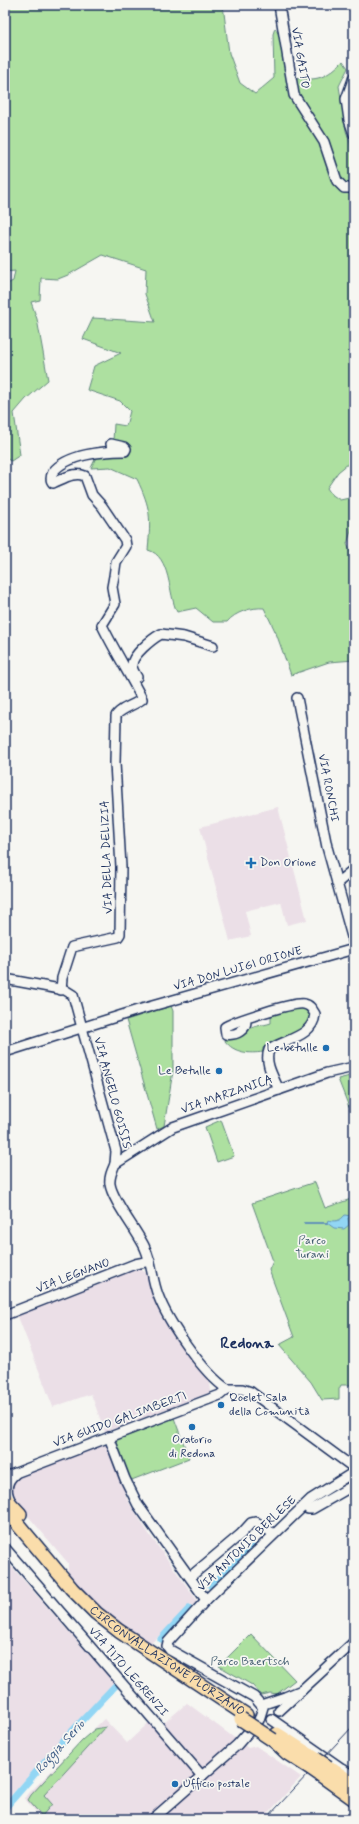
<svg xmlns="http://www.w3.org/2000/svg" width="359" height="1824" font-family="Mynerve,sans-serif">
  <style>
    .built { fill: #ebdfe7 }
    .green { fill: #ade0a0; stroke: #64887f }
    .water { fill: #92d6f4; stroke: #6293b8 }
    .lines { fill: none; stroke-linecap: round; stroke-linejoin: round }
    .stream { stroke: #6293b8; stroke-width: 2 }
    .canal { stroke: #92d6f4; stroke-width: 7 }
    .minor-casing { stroke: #1b2f5e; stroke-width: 12 }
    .highway-casing { stroke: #1b2f5e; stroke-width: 16 }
    .minor { stroke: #f6f6f2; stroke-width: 9 }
    .highway { stroke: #faddab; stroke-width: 13 }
    .tram { stroke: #1b2f5e; stroke-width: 1 }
    .highway-bridge-casing { stroke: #1b2f5e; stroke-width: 16; stroke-linecap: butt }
    .highway-bridge { stroke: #faddab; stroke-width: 13 }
    .poi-dot { fill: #1f6fb2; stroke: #f6f6f2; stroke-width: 1.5 }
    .labels { text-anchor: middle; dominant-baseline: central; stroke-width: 3.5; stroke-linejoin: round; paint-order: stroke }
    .street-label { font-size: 12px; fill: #1b2f5e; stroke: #f6f6f2 }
    .poi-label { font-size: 12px; fill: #1b2f5e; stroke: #f6f6f2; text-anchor: start }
    .park-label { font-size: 12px; fill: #405b6e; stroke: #f6f6f2 }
    .water-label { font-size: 13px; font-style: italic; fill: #395984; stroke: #f6f6f2 }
    .district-label { font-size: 16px; font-weight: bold; fill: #1b2f5e; stroke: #f6f6f2 }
  </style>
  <rect width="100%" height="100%" fill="#f6f6f2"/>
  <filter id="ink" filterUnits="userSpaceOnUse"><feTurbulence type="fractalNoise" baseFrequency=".025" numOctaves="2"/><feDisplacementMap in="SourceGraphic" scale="8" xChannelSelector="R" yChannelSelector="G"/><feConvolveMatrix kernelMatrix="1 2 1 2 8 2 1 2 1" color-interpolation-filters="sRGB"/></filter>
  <g filter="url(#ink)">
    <!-- built -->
    <g class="built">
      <polygon points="278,807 307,920 287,925 281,902 245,911 251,936 230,941 200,827"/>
      <polygon points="140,1269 146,1273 161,1317 210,1383 211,1392 105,1432 91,1394 53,1407 17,1314 106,1279"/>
      <polygon points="104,1444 106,1445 128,1501 149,1534 196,1599 196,1602 149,1645 112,1620 68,1578 68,1563 12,1497 11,1485 15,1479"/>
      <polygon points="5,1559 114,1683 5,1802"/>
      <polygon points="187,1703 248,1748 256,1746 301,1777 263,1819 42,1819 24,1798 104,1719 127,1743 157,1715 163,1724"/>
    </g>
    <!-- green -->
    <g class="green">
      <path d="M 5,5 L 223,5 L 229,53 L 240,83 L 255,94 L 274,78 L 273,34 L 275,28 C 286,42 279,62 288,77 C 315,81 323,81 343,61 L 348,68 L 339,86 L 346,131 L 354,154 L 354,459 L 338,472 L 327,488 L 331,494 L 340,500 L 354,497 L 354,521 L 347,544 L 354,560 L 354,660 L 329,662 L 291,675 L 276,633 L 264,608 C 252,607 235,612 227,622 L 213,622 L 196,608 L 177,612 C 168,594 171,556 148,550 C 151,517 151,509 137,479 L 110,467 L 91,468 L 99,451 L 113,441 L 114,424 L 126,426 L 130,411 L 120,401 L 87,390 L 94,366 L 121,353 L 83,339 L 93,318 L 155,322 L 145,294 L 146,269 L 103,255 L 68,275 L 58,279 L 41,278 L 40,300 L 31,302 L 37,319 L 48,380 L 26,399 L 14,413 L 20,455 L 11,461 L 5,458 L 5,285 L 13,281 L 15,271 L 5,272 Z"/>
      <polygon points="171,1006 173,1011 173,1071 164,1126 157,1129 126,1020"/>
      <path d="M 306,1008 L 311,1016 L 303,1029 L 267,1044 L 263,1048 L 263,1052 C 249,1054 234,1053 225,1041 L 226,1038 L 246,1033 C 250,1025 263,1026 271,1023 L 271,1016 L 292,1009 Z"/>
      <polygon points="354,1075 354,1120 338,1079"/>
      <polygon points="221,1120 234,1156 217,1162 205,1127"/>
      <polygon points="315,1182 325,1208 354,1198 354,1385 341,1385 339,1389 339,1399 322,1400 311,1382 279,1345 294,1337 269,1270 273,1261 252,1203"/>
      <polygon points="174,1418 189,1458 129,1481 114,1441"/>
      <polygon points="251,1634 295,1680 277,1694 270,1693 261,1695 252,1685 219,1666"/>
      <polygon points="106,1727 44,1795 52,1804 42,1816 28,1800 31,1795 82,1740 95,1729"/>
    </g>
    <!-- water -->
    <path class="water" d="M 354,1213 L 353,1217 L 348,1218 L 349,1225 L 344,1229 L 334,1228 L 327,1223 L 328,1220 C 336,1222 340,1221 345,1215 L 350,1216 Z"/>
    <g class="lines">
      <!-- stream -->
      <polyline class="stream" points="304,1223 327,1223"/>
      <!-- canal -->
      <g class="canal">
        <polyline points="315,1502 354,1478"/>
        <polyline points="211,1586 252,1547"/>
        <polyline points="161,1639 189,1609"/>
        <polyline points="5,1808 64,1740 115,1686"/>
      </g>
      <!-- minor casing -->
      <g class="minor-casing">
        <g id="minor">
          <polyline points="279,5 294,95 324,142 337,181 344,188 354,188"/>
          <polyline points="354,77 346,99 349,120 354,134"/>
          <path d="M 137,677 C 135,674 132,670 132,665 C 132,655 152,639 161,634 L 184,637 L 213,646"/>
          <polyline points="297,698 327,847 354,944"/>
          <polyline points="337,883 354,869"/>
          <polyline points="5,979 65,990 73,995 116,1151 115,1164"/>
          <path d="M 61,990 L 62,978 L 72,947 L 118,937 L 120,934 L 121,867 L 115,763 L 116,716 C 119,709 135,705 142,699 C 129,673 114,650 102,625 L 115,604 L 112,587 L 114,576 L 116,562 L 126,546 L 125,540 L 102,506 L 92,495 L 85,476 C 74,471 63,479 53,483 C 50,480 51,476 53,472 C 67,454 104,451 125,451 L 126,449 L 124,447 L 111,444"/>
          <path d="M 246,1019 C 247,1030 236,1036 226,1034 L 225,1027 C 235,1021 293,1002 304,1004 C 310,1005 312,1009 315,1014 C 313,1037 285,1039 269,1050 C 264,1063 274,1078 279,1090"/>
          <polyline points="5,1052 138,1010 354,949"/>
          <polyline points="5,1315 135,1264 150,1261"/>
          <path d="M 227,1389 C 203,1373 168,1322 158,1295 C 152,1280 152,1263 145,1248 C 138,1232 112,1200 110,1184 C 109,1177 112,1171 115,1164 L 173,1127 L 327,1073 L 354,1067"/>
          <polyline points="227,1389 242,1389 251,1392 354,1468"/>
          <polyline points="109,1437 125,1479 138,1505 206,1600"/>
          <polyline points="5,1477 220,1395 227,1389"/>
          <path d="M 12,1503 C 5,1492 5,1482 15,1474"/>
          <polyline points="306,1505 308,1509 312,1509 354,1485"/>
          <polyline points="5,1548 202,1776"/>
          <polyline points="190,1577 241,1534 251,1523 256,1522 274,1534"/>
          <polyline points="262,1706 254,1697 170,1650 167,1646 168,1642 206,1600 311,1499 354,1472"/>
          <polyline points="279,1711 354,1642"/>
          <polyline points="271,1719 354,1777"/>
          <polyline points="153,1819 237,1745 259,1720 264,1704 285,1697 302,1690"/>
        </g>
      </g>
      <!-- highway casing -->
      <g class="highway-casing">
        <g id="highway">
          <polyline points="5,1498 20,1514"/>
          <path id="s1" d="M 5,1509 L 72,1589 L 96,1613 L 119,1631 L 246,1715"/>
          <polyline points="277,1734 316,1759"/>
          <polyline points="273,1740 287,1753 309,1767"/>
          <polyline points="328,1767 354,1784"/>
          <polyline points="322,1776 354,1799"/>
        </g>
      </g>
      <!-- minor -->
      <use href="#minor" class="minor"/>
      <!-- highway -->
      <use href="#highway" class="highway"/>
      <!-- tram -->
      <g class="tram">
        <polyline points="323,1758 354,1725"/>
        <polyline points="266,1819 308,1774"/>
      </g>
      <!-- highway-bridge casing -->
      <g class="highway-bridge-casing">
        <g id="highway-bridge">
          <polyline points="241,1719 273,1740"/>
          <polyline points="316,1759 328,1767"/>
          <polyline points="309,1767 322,1776"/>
        </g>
      </g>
      <!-- highway-bridge -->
      <use href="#highway-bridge" class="highway-bridge"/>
    </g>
  </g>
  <!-- markers -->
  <g class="poi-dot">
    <path d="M249 857h4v4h4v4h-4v4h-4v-4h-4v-4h4z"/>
    <circle cx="326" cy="1048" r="4"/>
    <circle cx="219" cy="1071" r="4"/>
    <circle cx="221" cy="1405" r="4"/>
    <circle cx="192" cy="1427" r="4"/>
    <circle cx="175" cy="1784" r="4"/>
  </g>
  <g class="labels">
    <!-- street labels -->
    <g class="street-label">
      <text transform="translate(300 58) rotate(80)">VIA GAITO</text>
      <text transform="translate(328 788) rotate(79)">VIA RONCHI</text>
      <text transform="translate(107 857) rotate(-92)">VIA DELLA DELIZIA</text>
      <text transform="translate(238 969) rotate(-16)">VIA DON LUIGI ORIONE</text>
      <text transform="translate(112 1093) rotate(75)">VIA ANGELO GOISIS</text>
      <text transform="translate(227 1095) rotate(-19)">VIA MARZANICA</text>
      <text transform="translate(73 1276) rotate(-21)">VIA LEGNANO</text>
      <text transform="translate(120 1420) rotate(-20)">VIA GUIDO GALIMBERTI</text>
      <text transform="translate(247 1544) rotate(-44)">VIA ANTONIO BERLESE</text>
      <text stroke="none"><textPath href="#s1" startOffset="224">CIRCONVALLAZIONE PLORZANO</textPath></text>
      <text transform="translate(128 1672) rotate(49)">VIA TITO LEGRENZI</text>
    </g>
    <!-- poi labels -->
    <g class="poi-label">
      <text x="260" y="863">Don Orione</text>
      <text x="318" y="1048" text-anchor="end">Le betulle</text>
      <text x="211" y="1071" text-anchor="end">Le Betulle</text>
      <text x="229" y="1398">Qoelet Sala<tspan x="229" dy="14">della Comunità</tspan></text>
      <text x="192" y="1440" text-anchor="middle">Oratorio<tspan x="192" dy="14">di Redona</tspan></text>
      <text x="183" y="1784">Ufficio postale</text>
    </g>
    <!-- park labels -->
    <g class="park-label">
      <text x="312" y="1241">Parco<tspan x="312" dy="14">Turani</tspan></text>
      <text x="250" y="1662">Parco Baertsch</text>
    </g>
    <!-- water labels -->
    <g class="water-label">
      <text transform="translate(60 1747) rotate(-48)">Roggia Serio</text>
    </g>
    <!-- district labels -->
    <g class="district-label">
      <text x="247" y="1343">Redona</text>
    </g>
  </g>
  <!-- margin -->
  <rect width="359" height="1824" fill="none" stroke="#f6f6f2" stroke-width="20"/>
  <rect x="10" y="10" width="339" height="1804" fill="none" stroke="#1b2f5e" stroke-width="1.5" filter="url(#ink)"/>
</svg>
